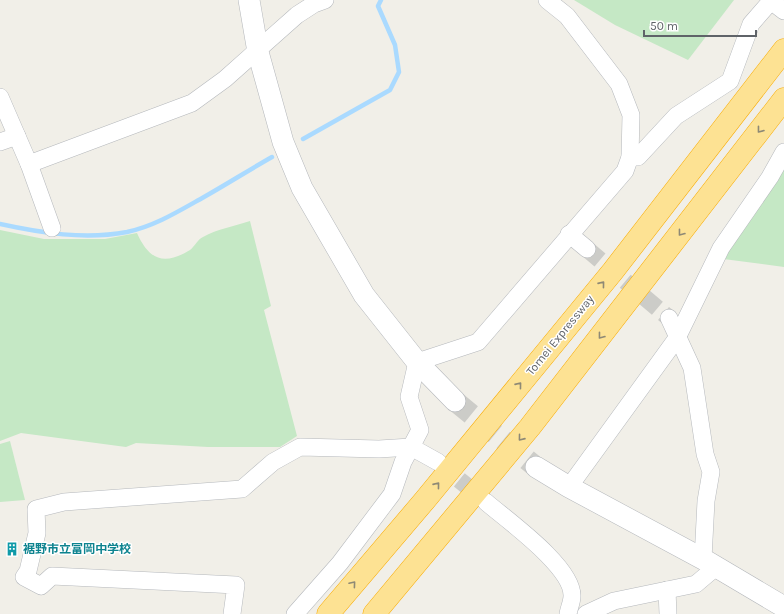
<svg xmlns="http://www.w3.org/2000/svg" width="784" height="614" font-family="Karla,'Noto Sans JP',sans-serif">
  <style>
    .green { fill: #c5e8c5 }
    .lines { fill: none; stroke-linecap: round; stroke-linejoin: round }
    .stream { stroke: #aadaff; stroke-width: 4.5 }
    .minor-tunnel { stroke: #ccccc8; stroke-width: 17; stroke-dasharray: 17 8; stroke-linecap: butt }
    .tertiary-tunnel { stroke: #ccccc8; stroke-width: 21; stroke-dasharray: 21 10; stroke-linecap: butt }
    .minor-casing { stroke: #b5b8bc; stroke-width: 18 }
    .tertiary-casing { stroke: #b5b8bc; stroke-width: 22 }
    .motorway-casing { stroke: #f9ab00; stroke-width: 23 }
    .minor { stroke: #fff; stroke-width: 17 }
    .tertiary { stroke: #fff; stroke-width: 21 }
    .motorway { stroke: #fde293; stroke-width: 22 }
    .oneway { stroke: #8e8975 }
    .labels { text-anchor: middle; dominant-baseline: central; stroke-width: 3; stroke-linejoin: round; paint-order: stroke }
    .street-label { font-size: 12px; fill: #5f6368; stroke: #fff }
    .culture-label { font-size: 12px; font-weight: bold; fill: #0d838f; stroke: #fff; text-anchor: start }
  </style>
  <rect width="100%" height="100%" fill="#f1efe8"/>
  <!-- green -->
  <g class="green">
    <polygon points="574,0 734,0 688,60 615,25"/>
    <polygon points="784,148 784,267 708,257"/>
    <path d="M 250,221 L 271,306 L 264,310 L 297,436 L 280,447 L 208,447 L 136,443 L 126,447 L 21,433 L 0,441 L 0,230 L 44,239 L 105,239 L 137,233 C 149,260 164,266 190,250 C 195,246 198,239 203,237 C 217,229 235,226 250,221 Z"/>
    <polygon points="10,441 25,500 0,502 0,444"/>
  </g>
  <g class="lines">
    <!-- stream -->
    <g class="stream">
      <polyline points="303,139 390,90 399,72 395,45 378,6 381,0"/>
      <path d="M 0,224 C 41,233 85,240 127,232 C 155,226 179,211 204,197 C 227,184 249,170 272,157"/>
    </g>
    <!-- minor-tunnel -->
    <g class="minor-tunnel">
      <polyline points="587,249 669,318"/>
      <polyline points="440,464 485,501"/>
    </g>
    <!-- tertiary-tunnel -->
    <polyline class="tertiary-tunnel" points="455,401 536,467"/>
    <!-- minor casing -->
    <g class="minor-casing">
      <g id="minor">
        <polyline points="0,97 29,164 192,103 225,79 297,15 314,4 325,0"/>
        <polyline points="0,142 17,136"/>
        <polyline points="630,157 638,157 676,116 730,81 751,24 771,1 784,11"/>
        <polyline points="29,164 52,228"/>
        <polyline points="569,234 587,249"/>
        <polyline points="669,318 692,368 705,454 711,472 706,501 703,559"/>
        <polyline points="569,487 677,338 721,248 770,177 784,152"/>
        <path d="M 486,502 C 508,521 573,567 572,596 C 572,602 569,608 568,614"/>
        <polyline points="667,590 668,614"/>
        <polyline points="232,614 236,585 52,576 41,586 24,577 28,571 37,533 36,509 64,502 242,489 273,462 300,447 379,449 411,447 438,462"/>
        <polyline points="295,614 340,563 392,494 403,462 420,430 409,397 417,362 478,342 625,171 630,157 631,115 619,84 567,16 547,0"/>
        <polyline points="586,614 614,601 696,584 716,567"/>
      </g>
    </g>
    <!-- tertiary casing -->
    <g class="tertiary-casing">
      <g id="tertiary">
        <polyline points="249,0 258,52 283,142 302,188 364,295 417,362 455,401"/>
        <polyline points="536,467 569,487 703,559 784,607"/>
      </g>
    </g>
    <!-- motorway casing -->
    <g class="motorway-casing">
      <g id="motorway">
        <polyline points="328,614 425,500 613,271 784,50"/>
        <polyline points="374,614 530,427 784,99"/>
      </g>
    </g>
    <!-- minor -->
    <use href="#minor" class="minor"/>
    <!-- tertiary -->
    <use href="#tertiary" class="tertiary"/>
    <!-- motorway -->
    <use href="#motorway" class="motorway"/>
  </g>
  <!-- one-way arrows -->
  <defs><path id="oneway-chevron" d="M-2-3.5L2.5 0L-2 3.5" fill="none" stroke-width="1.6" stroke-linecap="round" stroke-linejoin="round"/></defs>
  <g class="oneway">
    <use href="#oneway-chevron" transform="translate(760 130) rotate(128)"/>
    <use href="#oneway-chevron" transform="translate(681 233) rotate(128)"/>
    <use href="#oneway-chevron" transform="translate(602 284) rotate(-51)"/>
    <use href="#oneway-chevron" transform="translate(601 336) rotate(128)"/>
    <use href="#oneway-chevron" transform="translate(519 385) rotate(-51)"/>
    <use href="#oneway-chevron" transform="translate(521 438) rotate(129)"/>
    <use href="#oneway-chevron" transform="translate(437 485) rotate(-51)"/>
    <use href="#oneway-chevron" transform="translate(353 584) rotate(-50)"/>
  </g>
  <!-- icons -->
  <defs>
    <g id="building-bare" transform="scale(1.08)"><path d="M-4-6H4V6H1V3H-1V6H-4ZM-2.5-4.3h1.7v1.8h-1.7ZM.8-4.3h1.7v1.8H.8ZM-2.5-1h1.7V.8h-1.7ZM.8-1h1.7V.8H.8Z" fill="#0f9aa8" stroke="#fff" stroke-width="2.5" paint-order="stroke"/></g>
  </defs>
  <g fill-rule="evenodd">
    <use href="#building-bare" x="12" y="549"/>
  </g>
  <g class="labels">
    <!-- street labels -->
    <g class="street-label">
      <text transform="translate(560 335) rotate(-51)">Tomei Expressway</text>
    </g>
    <!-- culture labels -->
    <g class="culture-label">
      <text x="23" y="549">裾野市立富岡中学校</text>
    </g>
  </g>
  <!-- scale -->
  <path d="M644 30v6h112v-6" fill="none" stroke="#5f6368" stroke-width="2"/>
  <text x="650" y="30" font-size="12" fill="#5f6368" stroke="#ffffff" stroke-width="3" paint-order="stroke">50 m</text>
</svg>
